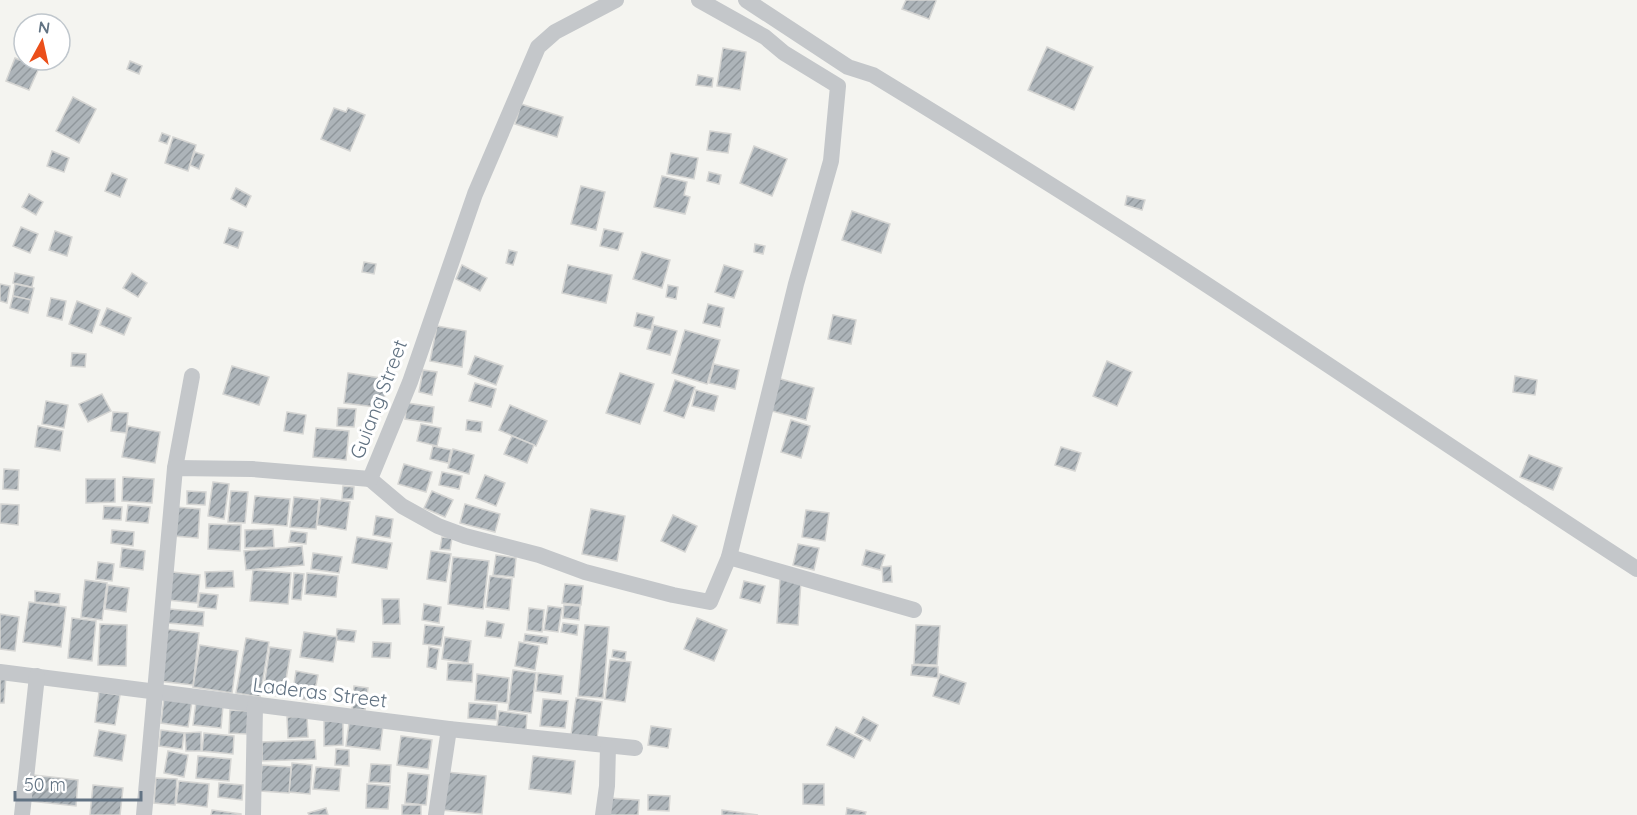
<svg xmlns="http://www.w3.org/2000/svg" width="1637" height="815" font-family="Quicksand,sans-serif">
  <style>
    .building { fill: url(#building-hatch); stroke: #d5d5d3; stroke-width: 1.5 }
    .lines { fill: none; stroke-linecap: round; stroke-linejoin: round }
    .minor { stroke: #c4c7ca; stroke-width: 16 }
    .labels { text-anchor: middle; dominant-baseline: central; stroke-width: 6; stroke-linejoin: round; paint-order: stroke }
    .street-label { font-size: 20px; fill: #627383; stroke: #fff }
  </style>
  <defs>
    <pattern id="building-hatch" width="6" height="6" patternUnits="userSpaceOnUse" patternTransform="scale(1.5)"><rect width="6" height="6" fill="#adb4b9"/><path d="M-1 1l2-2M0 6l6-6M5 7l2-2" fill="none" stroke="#90979c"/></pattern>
  </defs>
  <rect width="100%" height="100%" fill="#f4f4f0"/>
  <!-- building -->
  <g class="building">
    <polygon points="906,0 935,0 936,1 929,19 902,9"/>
    <polygon points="1047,47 1093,67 1074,110 1028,90"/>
    <polygon points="723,48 746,52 740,90 717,86"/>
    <polygon points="15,58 39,68 29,90 6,81"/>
    <polygon points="130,61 142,66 139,74 127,69"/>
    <polygon points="698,75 713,78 712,87 696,85"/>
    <polygon points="73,97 96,109 79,143 56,131"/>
    <polygon points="521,104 563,117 557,137 515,124"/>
    <polygon points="334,108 346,112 348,108 365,115 350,151 321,139"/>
    <polygon points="710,131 731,134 728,153 707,150"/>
    <polygon points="162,133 170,136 167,144 159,141"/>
    <polygon points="173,137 196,145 188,171 165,163"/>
    <polygon points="754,146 787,159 772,196 740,183"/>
    <polygon points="52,151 69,158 64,172 47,166"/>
    <polygon points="195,152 204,155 199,169 190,165"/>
    <polygon points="671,153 698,158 694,179 667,174"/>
    <polygon points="709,172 721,175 719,184 707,181"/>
    <polygon points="112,173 127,179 120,197 105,191"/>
    <polygon points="662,176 687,182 684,195 690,197 685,214 654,207"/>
    <polygon points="581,186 605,192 596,230 571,224"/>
    <polygon points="236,188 251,196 246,207 231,199"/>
    <polygon points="29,194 43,202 36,215 22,207"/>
    <polygon points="1127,196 1145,200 1142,210 1125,205"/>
    <polygon points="852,211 890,224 881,253 842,240"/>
    <polygon points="21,227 38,234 30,253 13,246"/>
    <polygon points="229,228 243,232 238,248 224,243"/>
    <polygon points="604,229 623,233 618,250 600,246"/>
    <polygon points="55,231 72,237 67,256 49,250"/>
    <polygon points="755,244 765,246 763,254 754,252"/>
    <polygon points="509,250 517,252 513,265 506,263"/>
    <polygon points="642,252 670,260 662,288 633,279"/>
    <polygon points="364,262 376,264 374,274 362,272"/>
    <polygon points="462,265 487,278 480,291 456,279"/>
    <polygon points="568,265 612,275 606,303 562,293"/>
    <polygon points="724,265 743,271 734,298 715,292"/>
    <polygon points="15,273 34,277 32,287 13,283"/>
    <polygon points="132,273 147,283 138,297 123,288"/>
    <polygon points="0,284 10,286 7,303 0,301"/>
    <polygon points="15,284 34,288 31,300 13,296"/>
    <polygon points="668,285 678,287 676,299 666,297"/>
    <polygon points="13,296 31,300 28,313 10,308"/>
    <polygon points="51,298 66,301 62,320 47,316"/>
    <polygon points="77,301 100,310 92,333 69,324"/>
    <polygon points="708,304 724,308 720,327 703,323"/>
    <polygon points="107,308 131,318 124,335 100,325"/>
    <polygon points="637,313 654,317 651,330 634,326"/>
    <polygon points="833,315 856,320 851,344 828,339"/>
    <polygon points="654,325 677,331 670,355 647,349"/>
    <polygon points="437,326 466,331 462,367 430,361"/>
    <polygon points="685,330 720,340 707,384 672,373"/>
    <polygon points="72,353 86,354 85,367 71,366"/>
    <polygon points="475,356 503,366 496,385 468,374"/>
    <polygon points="1107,361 1132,372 1117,406 1093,396"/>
    <polygon points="714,364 739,370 735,389 709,383"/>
    <polygon points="232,366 269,377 259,405 223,394"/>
    <polygon points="423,370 437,372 432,395 419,392"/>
    <polygon points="348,373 387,379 383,408 344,403"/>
    <polygon points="620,373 654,384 640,424 606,413"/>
    <polygon points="1515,376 1537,380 1535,395 1513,392"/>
    <polygon points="777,378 814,388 806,420 768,410"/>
    <polygon points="675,380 695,387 684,418 664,411"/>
    <polygon points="475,383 496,389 491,407 469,401"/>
    <polygon points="696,390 718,396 714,411 692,406"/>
    <polygon points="102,394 111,411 88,422 79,404"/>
    <polygon points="46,401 68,405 64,428 42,424"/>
    <polygon points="407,403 434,407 432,423 405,419"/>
    <polygon points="510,405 547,421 536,446 499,430"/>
    <polygon points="338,408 356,409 354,427 337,426"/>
    <polygon points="113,412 128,413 126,433 111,431"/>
    <polygon points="287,412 306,415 303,434 284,431"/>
    <polygon points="467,420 482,422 481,432 466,430"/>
    <polygon points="791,420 810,426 801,458 781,452"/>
    <polygon points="421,424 441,428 437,446 417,441"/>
    <polygon points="38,426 63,431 60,451 35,447"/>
    <polygon points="128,426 160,432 155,463 122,457"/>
    <polygon points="316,428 349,431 346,460 313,457"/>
    <polygon points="512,436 534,445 527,463 504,454"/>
    <polygon points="433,446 451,450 448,463 430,459"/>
    <polygon points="1061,447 1081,453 1075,471 1055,465"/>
    <polygon points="453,449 474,455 469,474 448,468"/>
    <polygon points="1529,455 1562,468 1553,490 1520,477"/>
    <polygon points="404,464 432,472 426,492 398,484"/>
    <polygon points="4,469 19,470 18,490 3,489"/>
    <polygon points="442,472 462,476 459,489 439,485"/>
    <polygon points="485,475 505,483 496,506 476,498"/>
    <polygon points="123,477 154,479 152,503 122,501"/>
    <polygon points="86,479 115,479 115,502 86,503"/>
    <polygon points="213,482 229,484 224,519 208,516"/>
    <polygon points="343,486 354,487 353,499 342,499"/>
    <polygon points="187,491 206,492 205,505 187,504"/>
    <polygon points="231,491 248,492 245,523 228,522"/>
    <polygon points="432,491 453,500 445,517 424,508"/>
    <polygon points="255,496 290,499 287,526 252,523"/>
    <polygon points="294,497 319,500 316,529 290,527"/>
    <polygon points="321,498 350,502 346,530 317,525"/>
    <polygon points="1,504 19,505 18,525 0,523"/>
    <polygon points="465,504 500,514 495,532 460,523"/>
    <polygon points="128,505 150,507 148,523 126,521"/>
    <polygon points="104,506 122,507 121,520 103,519"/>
    <polygon points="175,507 200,509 198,538 173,536"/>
    <polygon points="591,509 625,516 617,561 582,554"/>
    <polygon points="806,510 829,513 825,541 802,537"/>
    <polygon points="673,515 697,526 685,552 661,541"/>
    <polygon points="376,516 393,519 390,538 373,535"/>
    <polygon points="209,524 241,525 240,551 208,549"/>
    <polygon points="273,529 274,547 245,548 245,530"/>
    <polygon points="112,530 134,532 133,546 111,543"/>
    <polygon points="291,531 307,533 306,544 289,542"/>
    <polygon points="357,537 392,543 387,569 352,563"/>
    <polygon points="442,537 452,538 450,550 440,549"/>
    <polygon points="798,544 819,548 814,570 793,565"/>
    <polygon points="302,546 304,565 246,570 244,551"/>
    <polygon points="122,548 145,551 143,570 120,567"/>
    <polygon points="866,550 885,555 880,570 862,565"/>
    <polygon points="431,551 451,554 446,582 427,579"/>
    <polygon points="313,553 342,557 339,573 311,569"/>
    <polygon points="496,555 516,558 514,577 493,575"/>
    <polygon points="453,557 489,561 483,609 448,604"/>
    <polygon points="98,562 114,564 112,581 96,579"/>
    <polygon points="891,566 892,582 883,582 882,567"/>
    <polygon points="253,570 291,573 288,604 250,601"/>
    <polygon points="233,571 234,587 206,588 205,572"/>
    <polygon points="172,572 200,575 197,603 168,600"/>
    <polygon points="294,573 304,574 301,600 292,599"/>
    <polygon points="307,573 338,576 336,597 305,594"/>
    <polygon points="490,576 512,579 509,610 486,607"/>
    <polygon points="780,579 801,581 798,625 777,623"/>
    <polygon points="85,580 107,583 102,620 81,617"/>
    <polygon points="744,581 765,586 760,603 740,598"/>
    <polygon points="565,584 583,586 581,605 562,603"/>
    <polygon points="108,585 129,588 126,612 105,609"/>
    <polygon points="35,591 60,594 59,604 35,602"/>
    <polygon points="200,593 218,595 216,609 198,607"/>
    <polygon points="382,599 399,599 400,624 383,624"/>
    <polygon points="29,602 66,607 61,647 23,642"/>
    <polygon points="424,604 441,607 439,623 422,620"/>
    <polygon points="564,605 580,606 579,620 563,618"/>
    <polygon points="548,606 562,608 558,632 544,630"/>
    <polygon points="529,608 544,610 542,632 527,630"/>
    <polygon points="169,609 204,612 203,626 168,623"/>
    <polygon points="0,614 19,617 15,651 0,649"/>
    <polygon points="72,618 96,621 92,661 68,658"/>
    <polygon points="697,618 727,630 714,661 684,649"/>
    <polygon points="487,621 504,624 501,638 485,636"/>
    <polygon points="563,623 578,625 577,635 561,632"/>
    <polygon points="100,624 127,625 126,666 98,665"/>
    <polygon points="425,625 444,627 441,646 423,644"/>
    <polygon points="585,625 609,627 603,698 578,696"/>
    <polygon points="916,625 940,626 937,665 914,664"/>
    <polygon points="165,629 199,633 193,685 158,681"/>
    <polygon points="337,629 356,631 354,642 336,640"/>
    <polygon points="304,632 337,637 333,662 300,657"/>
    <polygon points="525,634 548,637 547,644 524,641"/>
    <polygon points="445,637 471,641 468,663 442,659"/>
    <polygon points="246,638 269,642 260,697 236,693"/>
    <polygon points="373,642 391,643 390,658 372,657"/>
    <polygon points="519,642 539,646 535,670 515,666"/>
    <polygon points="200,645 238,651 232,693 193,687"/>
    <polygon points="270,647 291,650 283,697 263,693"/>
    <polygon points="429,647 439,649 436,669 427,667"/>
    <polygon points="613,650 626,652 625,660 612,657"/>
    <polygon points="610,660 631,662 625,702 605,699"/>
    <polygon points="448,663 473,664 472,682 447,680"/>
    <polygon points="912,665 938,667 938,678 911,675"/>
    <polygon points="513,670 536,673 531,713 508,710"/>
    <polygon points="296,671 318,675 313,701 292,697"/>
    <polygon points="538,673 563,676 561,694 536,691"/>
    <polygon points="477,674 509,678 507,703 475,700"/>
    <polygon points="940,674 966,683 959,704 933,696"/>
    <polygon points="0,675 6,675 4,703 0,703"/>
    <polygon points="354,686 368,688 365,710 352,709"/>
    <polygon points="99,692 120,695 115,725 95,722"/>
    <polygon points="164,698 192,701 188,727 161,723"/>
    <polygon points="576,698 602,702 597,738 571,735"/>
    <polygon points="543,699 568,701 565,728 540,726"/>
    <polygon points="196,702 223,706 221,728 193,725"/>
    <polygon points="469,703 497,705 496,720 468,718"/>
    <polygon points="230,710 248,711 247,734 229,733"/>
    <polygon points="499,711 527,715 526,730 497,726"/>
    <polygon points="307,716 308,737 288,738 287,717"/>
    <polygon points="863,717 878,725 870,741 855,733"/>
    <polygon points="324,721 343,721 343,745 324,746"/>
    <polygon points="349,723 383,726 380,750 346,746"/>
    <polygon points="651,726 671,729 668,748 648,745"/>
    <polygon points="836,727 863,740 854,758 827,745"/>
    <polygon points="99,730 126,735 122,761 94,756"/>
    <polygon points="161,730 184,733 182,749 159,746"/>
    <polygon points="201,732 201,751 186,751 185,733"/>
    <polygon points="204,733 234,736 233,754 202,751"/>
    <polygon points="401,736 432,740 428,769 397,765"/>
    <polygon points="315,740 316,759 262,761 262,742"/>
    <polygon points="336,749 349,750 349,766 335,765"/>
    <polygon points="168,751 188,755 184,777 164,773"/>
    <polygon points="198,756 231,759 229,781 196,778"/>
    <polygon points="533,756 575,761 571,794 529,789"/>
    <polygon points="292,763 312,765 310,794 289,792"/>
    <polygon points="371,764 391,765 390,783 369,782"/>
    <polygon points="262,765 291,767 289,793 260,791"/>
    <polygon points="316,767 341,769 339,791 313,789"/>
    <polygon points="446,772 486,776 482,814 442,810"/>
    <polygon points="408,773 429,775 426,805 405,803"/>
    <polygon points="33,775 78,780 76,806 30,801"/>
    <polygon points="156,778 177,779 175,805 154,803"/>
    <polygon points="179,781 209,784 207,807 176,803"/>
    <polygon points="219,783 243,785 242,800 218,797"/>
    <polygon points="367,784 390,786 388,809 366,808"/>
    <polygon points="803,784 824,784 824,805 803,804"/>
    <polygon points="93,785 123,788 120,815 90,815"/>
    <polygon points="648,795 670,796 669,811 648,810"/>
    <polygon points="609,798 639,800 638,815 608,815"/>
    <rect x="402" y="805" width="19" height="10"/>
    <polygon points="326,808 328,815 309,815 308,813"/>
    <polygon points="847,808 866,812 865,815 846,815"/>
    <polygon points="212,810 241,814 241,815 211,815"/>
    <polygon points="722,810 758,815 722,815"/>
  </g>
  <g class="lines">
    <!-- minor -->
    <g class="minor">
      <path d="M 746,0 L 848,67 L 873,75 C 983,142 1091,209 1198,279 C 1345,375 1490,474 1637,569"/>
      <polyline points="175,468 192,376"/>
      <polyline points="370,479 402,506 438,526 465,536 539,555 585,572 673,595 710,602 729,557 796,284 831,161 838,86 784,53 765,37 699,0"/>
      <polyline points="729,557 914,610"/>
      <polyline points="0,672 449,729 635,748"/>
      <polyline points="22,815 37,676"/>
      <polyline points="144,815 175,468 252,469 370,479 410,382 475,194 538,47 555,32 616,0"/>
      <polyline points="253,815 255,706"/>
      <polyline points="436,815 449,729"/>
      <polyline points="603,815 607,786 608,747"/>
    </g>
  </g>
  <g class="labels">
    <!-- street labels -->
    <g class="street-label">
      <text transform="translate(378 399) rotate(-69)">Guiang Street</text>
      <text transform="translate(320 692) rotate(7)">Laderas Street</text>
    </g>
  </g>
  <!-- north arrow -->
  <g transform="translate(42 42) rotate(8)"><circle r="28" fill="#ffffff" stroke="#c0c7cd" stroke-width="1.5"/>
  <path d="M0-4.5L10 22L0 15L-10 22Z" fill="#eb4f1a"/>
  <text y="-9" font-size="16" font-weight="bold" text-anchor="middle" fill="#627383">N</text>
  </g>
  <!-- scale -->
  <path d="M15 791v9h126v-9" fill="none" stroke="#627383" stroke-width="3"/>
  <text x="24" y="791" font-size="18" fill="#627383" stroke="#ffffff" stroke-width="4.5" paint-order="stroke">50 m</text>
</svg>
